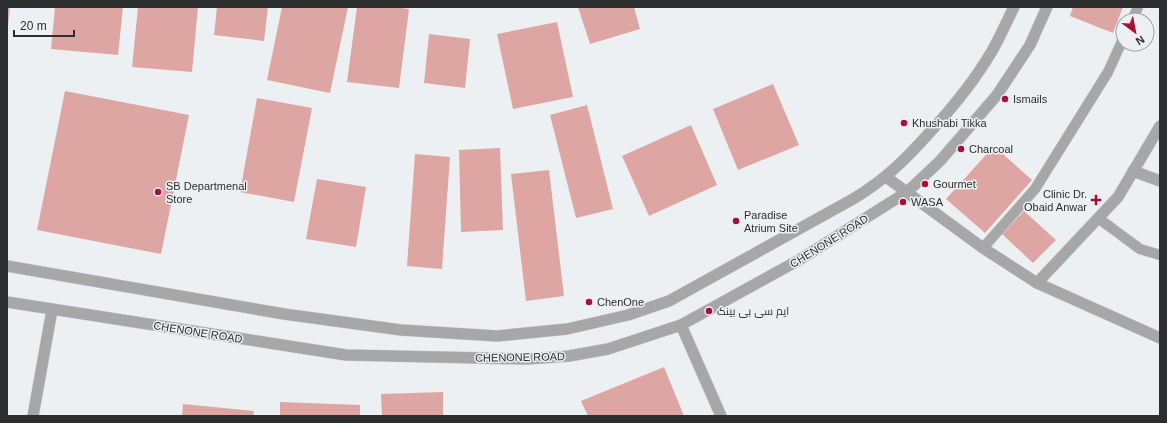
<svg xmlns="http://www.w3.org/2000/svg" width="1167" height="423" font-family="Helvetica,Cairo,sans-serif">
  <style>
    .building { fill: #dea6a3 }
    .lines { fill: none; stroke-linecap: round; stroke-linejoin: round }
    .service-casing { stroke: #cacdcf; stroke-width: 11 }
    .minor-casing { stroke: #cacdcf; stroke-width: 12 }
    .tertiary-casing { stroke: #cacdcf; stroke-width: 12 }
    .service { stroke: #a8a7a8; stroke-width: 10 }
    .minor { stroke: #a8a7a8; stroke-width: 11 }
    .tertiary { stroke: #a8a7a8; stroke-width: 11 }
    .poi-dot { fill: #a80f3a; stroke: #edf0f2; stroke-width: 1.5 }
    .labels { text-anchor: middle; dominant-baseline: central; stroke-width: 3; stroke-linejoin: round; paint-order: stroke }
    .poi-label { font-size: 11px; fill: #2d2e2f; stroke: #edf0f2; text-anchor: start }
    .street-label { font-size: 11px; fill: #2d2e2f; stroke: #edf0f2 }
  </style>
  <rect width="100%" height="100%" fill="#edf0f2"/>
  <!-- building -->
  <g class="building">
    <polygon points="7,7 10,7 8,26 7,26"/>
    <polygon points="55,7 123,7 118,55 51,49"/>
    <polygon points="138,7 198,7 192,72 132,67"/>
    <polygon points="217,7 268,7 264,41 214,35"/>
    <polygon points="282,7 348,7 330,93 267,80"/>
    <polygon points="357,7 394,7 409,9 399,88 347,82"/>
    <polygon points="578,7 634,7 640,29 590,44"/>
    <polygon points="1073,7 1123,7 1113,33 1070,16"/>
    <polygon points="557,22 573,97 513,109 497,34"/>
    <polygon points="429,34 470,39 465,88 424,83"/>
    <polygon points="773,84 799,145 738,170 713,109"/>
    <polygon points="65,91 189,115 161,254 37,230"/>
    <polygon points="257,98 312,108 294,202 240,192"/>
    <polygon points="587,105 613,209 576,218 550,115"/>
    <polygon points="691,125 717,185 649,216 622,156"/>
    <polygon points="994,146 1032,180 985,233 946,199"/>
    <polygon points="500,148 503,230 461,232 459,150"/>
    <polygon points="415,154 450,157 442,269 407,266"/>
    <polygon points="549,170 564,296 526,301 511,174"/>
    <polygon points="317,179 366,187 356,247 306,239"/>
    <polygon points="1024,211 1056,240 1033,263 1002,234"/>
    <polygon points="664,367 684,416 588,416 581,401"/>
    <polygon points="443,392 443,416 382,416 381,394"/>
    <polygon points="280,402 360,405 360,416 280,416"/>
    <polygon points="183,404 254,411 253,416 182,416"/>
  </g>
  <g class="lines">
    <!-- service casing -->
    <g class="service-casing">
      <g id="service">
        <polyline points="1132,20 1138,7"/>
        <polyline points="1098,218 1140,249 1160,255"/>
        <polyline points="983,248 1035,189 1108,72 1123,39"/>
      </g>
    </g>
    <!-- minor casing -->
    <g class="minor-casing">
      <g id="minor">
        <polyline points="1133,171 1160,181"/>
        <polyline points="886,177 983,248 1037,283 1118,197 1160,126"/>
        <polyline points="1037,283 1160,338"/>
        <polyline points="681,325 721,416"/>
        <polyline points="33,416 52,310"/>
      </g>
    </g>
    <!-- tertiary casing -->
    <g class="tertiary-casing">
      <g id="tertiary">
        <path d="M 7,266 L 284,314 L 401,330 L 497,336 L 567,329 L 628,315 L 669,301 L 853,199 C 885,180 906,159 931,131 C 954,106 975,80 992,51 C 1000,37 1007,21 1014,7"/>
        <polyline points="7,302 346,355 527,359 569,356 608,349 681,325 799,260 907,192 940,161 997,95 1030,45 1047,7"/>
      </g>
    </g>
    <!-- service -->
    <use href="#service" class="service"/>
    <!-- minor -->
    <use href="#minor" class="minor"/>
    <!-- tertiary -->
    <use href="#tertiary" class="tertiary"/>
  </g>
  <!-- markers -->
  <g class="poi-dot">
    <circle cx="1005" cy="99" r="4"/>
    <circle cx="904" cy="123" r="4"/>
    <circle cx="961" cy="149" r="4"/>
    <circle cx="925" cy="184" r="4"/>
    <circle cx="158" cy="192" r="4"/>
    <path d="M1094 194h4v4h4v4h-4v4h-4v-4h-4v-4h4z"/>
    <circle cx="903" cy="202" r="4"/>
    <circle cx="736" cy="221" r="4"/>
    <circle cx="589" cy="302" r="4"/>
    <circle cx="709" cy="311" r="4"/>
  </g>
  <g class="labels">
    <!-- poi labels -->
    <g class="poi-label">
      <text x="1013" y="99">Ismails</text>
      <text x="912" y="123">Khushabi Tikka</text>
      <text x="969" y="149">Charcoal</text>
      <text x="933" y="184">Gourmet</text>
      <text x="166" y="186">SB Departmenal<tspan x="166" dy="13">Store</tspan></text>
      <text x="1087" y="194" text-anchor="end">Clinic Dr.<tspan x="1087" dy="13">Obaid Anwar</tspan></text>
      <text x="911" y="202">WASA</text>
      <text x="744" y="215">Paradise<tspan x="744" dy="13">Atrium Site</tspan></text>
      <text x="597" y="302">ChenOne</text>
      <text x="717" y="311">ایم سی بی بینک</text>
    </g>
    <!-- street labels -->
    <g class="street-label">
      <text transform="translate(829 241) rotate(-32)">CHENONE ROAD</text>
      <text transform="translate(198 332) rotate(9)">CHENONE ROAD</text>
      <text transform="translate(520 357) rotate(-1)">CHENONE ROAD</text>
    </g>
  </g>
  <!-- border -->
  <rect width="1167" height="423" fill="none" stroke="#2d2e2f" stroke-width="16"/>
  <!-- north arrow -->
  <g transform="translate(1135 32) rotate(148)"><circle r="19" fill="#edf0f2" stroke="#a0a2a4"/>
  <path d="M0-3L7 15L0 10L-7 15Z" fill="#a80f3a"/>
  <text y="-6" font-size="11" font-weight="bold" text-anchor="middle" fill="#2d2e2f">N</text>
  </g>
  <!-- scale -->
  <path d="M14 30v6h60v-6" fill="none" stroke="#2d2e2f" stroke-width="2"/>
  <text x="20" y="30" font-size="12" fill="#2d2e2f" stroke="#edf0f2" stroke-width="3" paint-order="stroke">20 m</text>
</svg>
